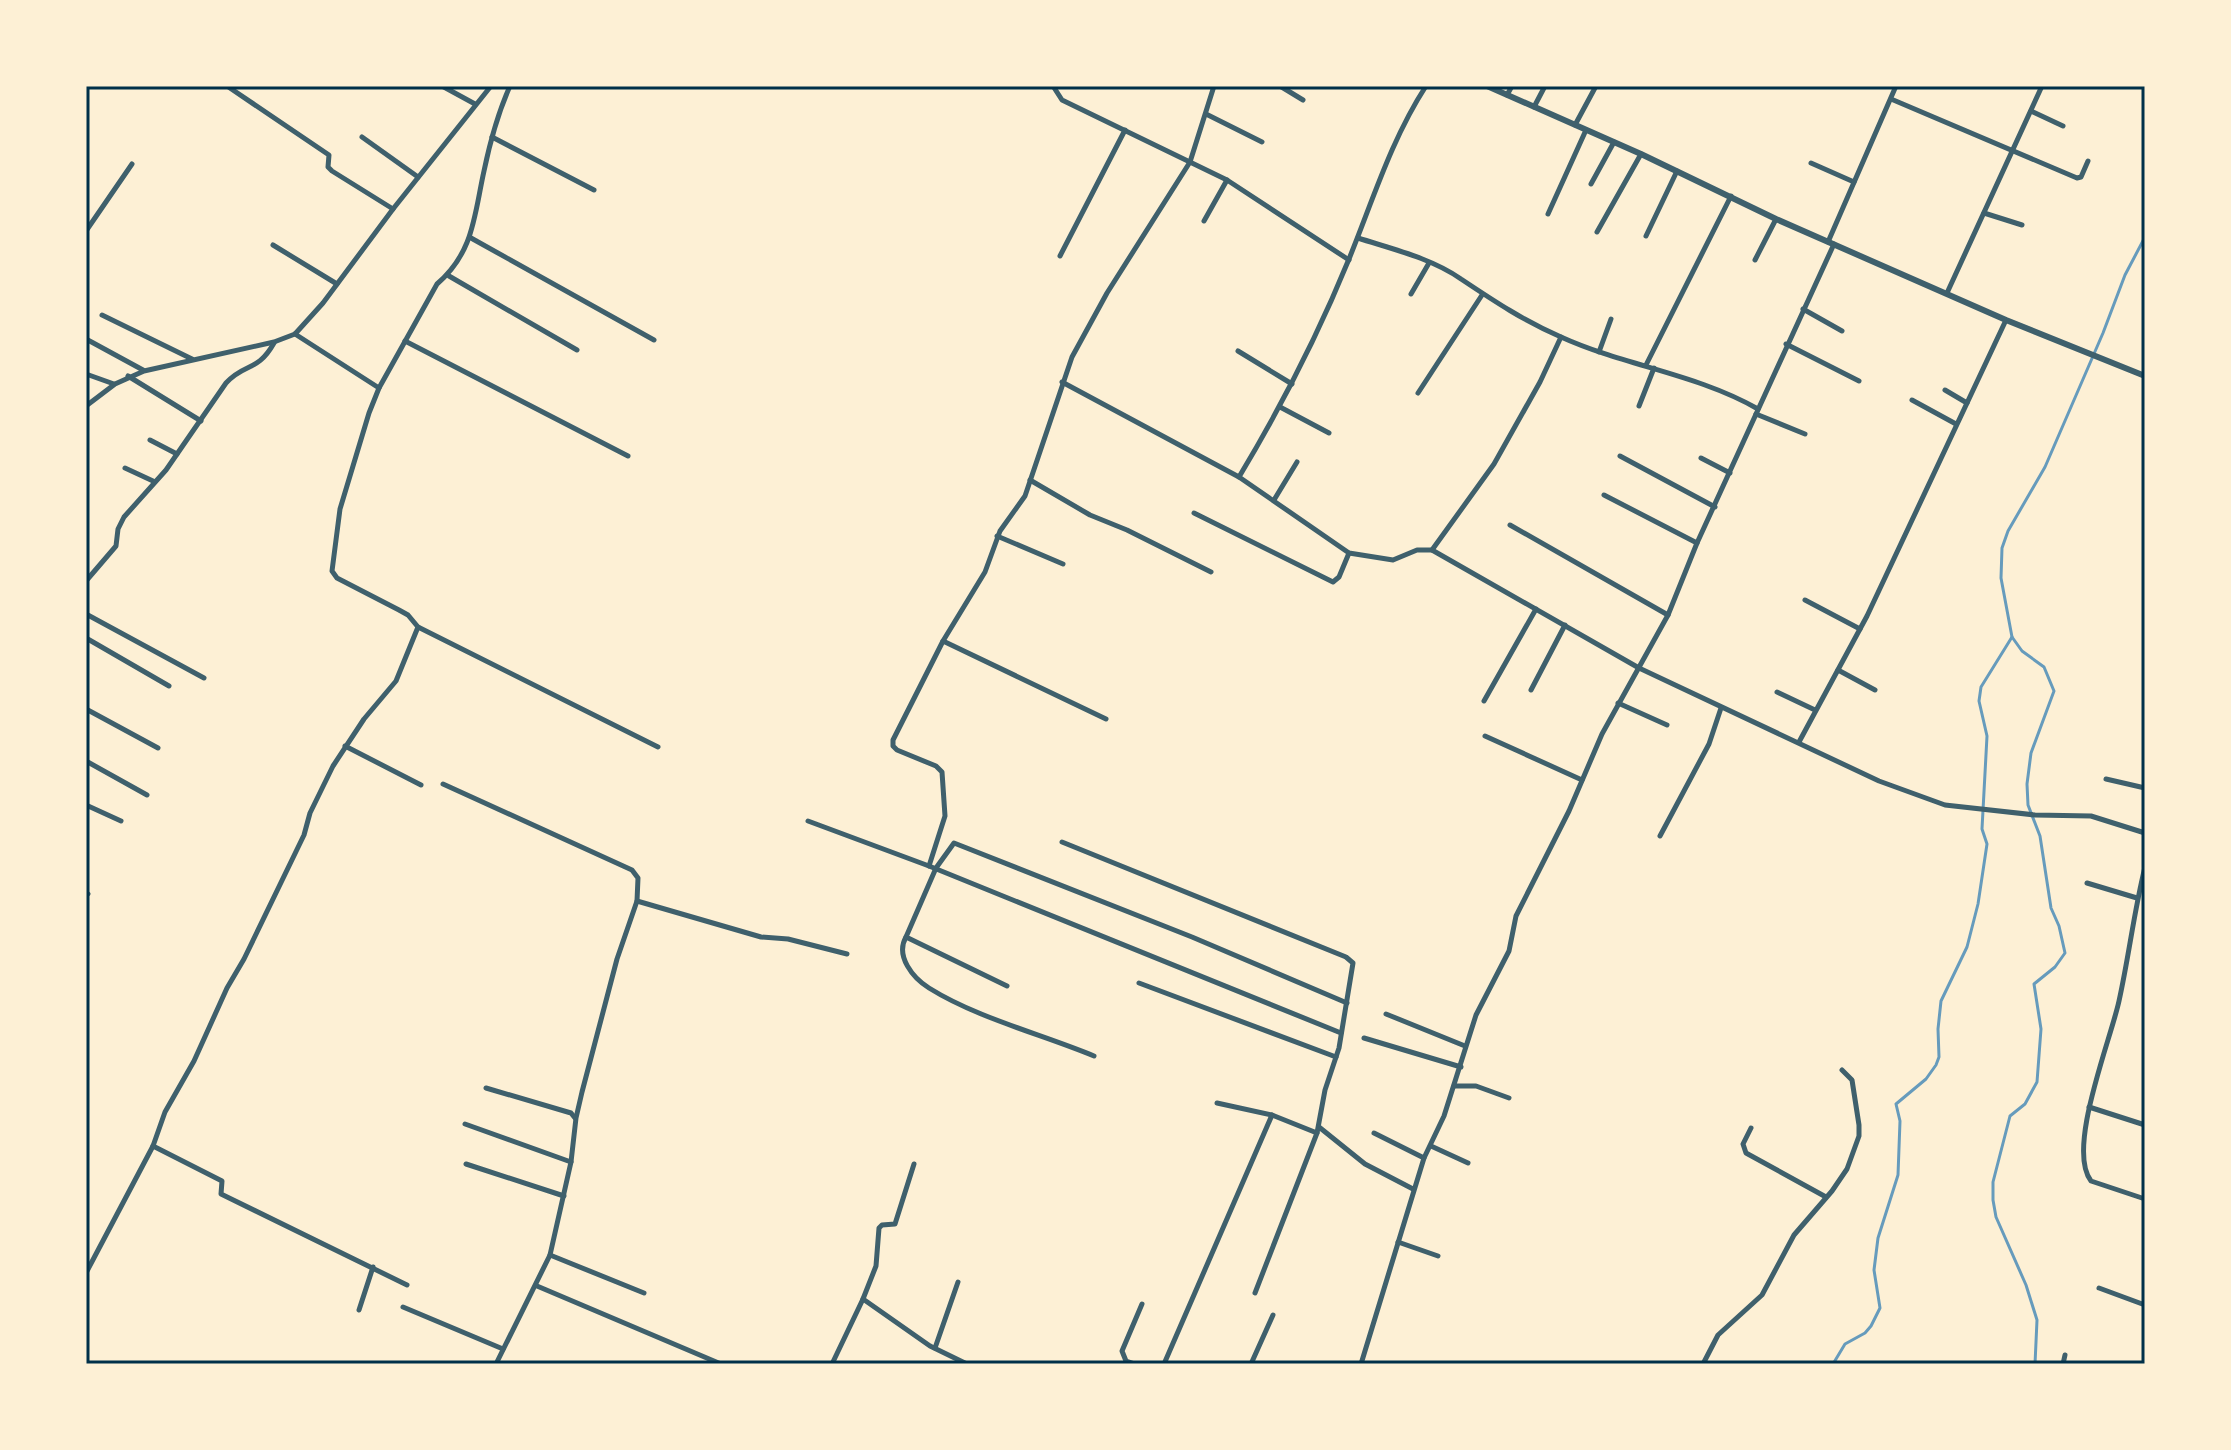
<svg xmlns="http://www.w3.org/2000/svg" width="2231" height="1450" font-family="Quicksand,sans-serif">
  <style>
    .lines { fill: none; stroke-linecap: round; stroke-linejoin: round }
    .stream { stroke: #669bbc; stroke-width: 3 }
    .minor { stroke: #3f606c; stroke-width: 5 }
    .tertiary { stroke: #3f606c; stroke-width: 6 }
    .primary { stroke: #003049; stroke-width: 7 }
    .neatline { fill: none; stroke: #003049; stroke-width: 3 }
  </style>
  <rect width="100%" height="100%" fill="#fdf0d5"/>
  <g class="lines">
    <!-- stream -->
    <g class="stream">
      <polyline points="1833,1364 1845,1344 1865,1333 1871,1326 1880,1308 1874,1270 1878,1238 1898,1175 1900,1121 1896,1104 1926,1079 1936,1065 1939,1057 1938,1029 1941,1001 1967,947 1978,904 1987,844 1982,829 1987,736 1979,701 1981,687 2012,637"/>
      <polyline points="2035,1364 2037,1320 2026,1285 1996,1217 1993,1200 1993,1182 2010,1116 2025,1104 2037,1082 2041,1029 2034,984 2055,967 2065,953 2059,926 2051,908 2040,836 2028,805 2027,784 2031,753 2054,691 2044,667 2022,651 2012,637 2001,578 2002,548 2008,531 2045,467 2103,333 2125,275 2145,237"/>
    </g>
    <!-- minor -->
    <g class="minor">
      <polyline points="227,86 329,155 328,167 332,171 393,209"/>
      <polyline points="442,86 475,104"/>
      <path d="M 510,86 C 498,113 490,142 484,171 C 474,216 474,252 437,284 L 379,388 L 369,413 L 340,509 L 332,571 L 337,578 L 399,610 L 408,615 L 418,627 L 658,747"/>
      <polyline points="1053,86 1062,100 1227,180 1349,260"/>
      <polyline points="1280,86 1303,100"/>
      <polyline points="1507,95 1512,86"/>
      <polyline points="1891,99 2077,178 2081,177 2088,161"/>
      <polyline points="1534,107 1545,86"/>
      <polyline points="2031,111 2063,126"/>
      <polyline points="1206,114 1262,142"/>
      <polyline points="1575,125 1596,86"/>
      <polyline points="362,137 418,177"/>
      <polyline points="492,137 594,190"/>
      <polyline points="1811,163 1854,182"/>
      <polyline points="1591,184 1614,142"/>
      <polyline points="1984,213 2022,225"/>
      <polyline points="1548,214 1586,130"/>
      <polyline points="1204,221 1227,180"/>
      <polyline points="86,231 132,164"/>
      <polyline points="1597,232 1641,154"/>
      <polyline points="1646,236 1677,171"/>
      <polyline points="471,238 654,340"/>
      <path d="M 1358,238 C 1392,249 1431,258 1461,279 C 1494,301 1524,321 1561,337 C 1625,366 1697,374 1758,409"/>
      <polyline points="1828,242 1896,86"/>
      <polyline points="273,245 337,284"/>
      <polyline points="1060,256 1125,130"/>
      <polyline points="1755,260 1776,219"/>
      <polyline points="449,276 577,350"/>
      <polyline points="1947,293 2042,86"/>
      <polyline points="1411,294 1429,263"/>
      <polyline points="1803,309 1842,331"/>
      <polyline points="102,315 192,359"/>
      <polyline points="295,334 379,388"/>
      <polyline points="86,339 143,370"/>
      <polyline points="405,341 628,456"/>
      <polyline points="1786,344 1859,381"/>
      <polyline points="1238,351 1292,384"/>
      <polyline points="1599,352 1611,319"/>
      <polyline points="1646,365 1731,196"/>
      <polyline points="86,374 114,384"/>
      <polyline points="128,376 201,421"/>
      <polyline points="1062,382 1239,477 1349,553 1393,560 1417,550 1432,550 1639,668 1879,781 1945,805 2035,815 2091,816 2145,833"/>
      <polyline points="1945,390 1967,403"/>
      <polyline points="1418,393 1482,295"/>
      <polyline points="1912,400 1956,424"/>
      <polyline points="86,406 115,384 144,371 274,342 295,334 323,303 393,209 491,86"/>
      <polyline points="1639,406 1654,368"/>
      <polyline points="1280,407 1329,433"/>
      <polyline points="1756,414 1805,434"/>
      <polyline points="150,440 177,454"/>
      <polyline points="1620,456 1715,507"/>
      <polyline points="1701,458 1730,473"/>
      <polyline points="125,468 153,481"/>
      <path d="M 1239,477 C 1281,407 1318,335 1349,259 C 1373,200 1391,140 1426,86"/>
      <polyline points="1030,480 1090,515 1127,530 1211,572"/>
      <polyline points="1604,495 1697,543"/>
      <polyline points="1274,500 1297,462"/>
      <polyline points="1194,513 1333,582 1339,577 1349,553"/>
      <polyline points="1510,525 1668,615"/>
      <polyline points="997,536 1063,564"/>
      <polyline points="1432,550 1494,464 1540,382 1561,337"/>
      <path d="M 86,581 L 116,546 L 118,529 L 124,517 L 166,470 L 226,383 C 245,362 257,373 274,343"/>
      <polyline points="1805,600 1860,629"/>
      <polyline points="86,614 204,678"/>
      <polyline points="86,638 169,686"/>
      <polyline points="943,641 1106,719"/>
      <polyline points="1838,670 1875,690"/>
      <polyline points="1531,690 1565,625"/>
      <polyline points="1777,692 1815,710"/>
      <polyline points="1484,701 1536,609"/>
      <polyline points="1618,703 1667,725"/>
      <polyline points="86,709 158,748"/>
      <polyline points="1485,736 1582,780"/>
      <polyline points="1799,742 1867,616 2006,320"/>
      <polyline points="345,746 421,785"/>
      <polyline points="86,761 147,795"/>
      <polyline points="2106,779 2145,788"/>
      <polyline points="443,784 632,870 638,878 637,901 617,959 582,1092 576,1118 571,1162 550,1255 496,1364"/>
      <polyline points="86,805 121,821"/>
      <polyline points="808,821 929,866 1341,1033"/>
      <polyline points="1660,836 1709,744 1721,708"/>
      <polyline points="1062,842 1346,957 1353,963 1339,1048 1325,1090 1317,1133 1272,1115 1217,1103"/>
      <polyline points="929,866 945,816 942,772 936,766 897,750 893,746 893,740 943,641 985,572 1000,531 1025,496 1072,357 1107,293 1190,162 1214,86"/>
      <path d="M 2145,867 C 2134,911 2129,956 2119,1001 C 2111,1039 2066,1149 2091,1181 L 2145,1199"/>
      <polyline points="2087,883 2137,898"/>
      <polyline points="86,893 88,894"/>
      <polyline points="637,901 761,937 788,939 847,954"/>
      <path d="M 906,937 C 895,956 913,978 929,988 C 977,1018 1041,1034 1094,1056"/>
      <polyline points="1139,983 1336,1057"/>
      <polyline points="1007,986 906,937 936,868 954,843 1192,937 1347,1003"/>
      <polyline points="1386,1014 1465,1046"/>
      <polyline points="1364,1038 1461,1067"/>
      <polyline points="1454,1086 1476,1086 1509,1098"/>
      <polyline points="486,1088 571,1113 575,1118"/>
      <polyline points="2089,1107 2145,1125"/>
      <polyline points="465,1124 571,1162"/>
      <polyline points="1319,1127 1365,1164 1413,1189"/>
      <polyline points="1751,1128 1743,1144 1746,1153 1826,1197"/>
      <polyline points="1374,1133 1424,1158"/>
      <polyline points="153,1146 222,1181 221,1194 407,1285"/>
      <polyline points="1431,1146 1468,1163"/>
      <polyline points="466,1164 564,1196"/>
      <polyline points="1398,1242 1438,1256"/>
      <polyline points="550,1255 644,1293"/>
      <polyline points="86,1273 153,1146 165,1112 194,1061 227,988 244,959 304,835 310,813 333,766 364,719 396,681 418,627"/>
      <polyline points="537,1286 721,1364"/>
      <polyline points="2099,1288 2145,1305"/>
      <polyline points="1255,1293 1317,1133"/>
      <polyline points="863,1299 930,1346 967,1364"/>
      <polyline points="403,1307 503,1349"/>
      <polyline points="359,1310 373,1267"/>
      <polyline points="935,1348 958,1282"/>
      <polyline points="832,1364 863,1299 876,1266 879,1228 882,1225 895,1224 914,1164"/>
      <polyline points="1135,1364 1126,1361 1122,1351 1142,1304"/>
      <polyline points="1164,1364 1272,1115"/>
      <polyline points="1251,1364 1273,1315"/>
      <polyline points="1361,1364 1424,1158 1444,1116 1476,1015 1509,951 1516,916 1569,811 1602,734 1668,615 1697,543 1834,244"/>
      <polyline points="1703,1364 1718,1335 1762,1295 1794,1235 1832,1191 1847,1169 1859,1136 1859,1125 1852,1080 1842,1070"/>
      <polyline points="2063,1364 2065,1355"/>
    </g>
    <!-- tertiary -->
    <polyline class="tertiary" points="1487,86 1641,154 1776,219 2006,320 2145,376"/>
    <!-- primary -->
    <polyline class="primary" points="86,87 87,86"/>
  </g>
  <!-- border -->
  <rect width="2231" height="1450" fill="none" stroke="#fdf0d5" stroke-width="176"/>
  <rect x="88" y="88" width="2055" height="1274" class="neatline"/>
</svg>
